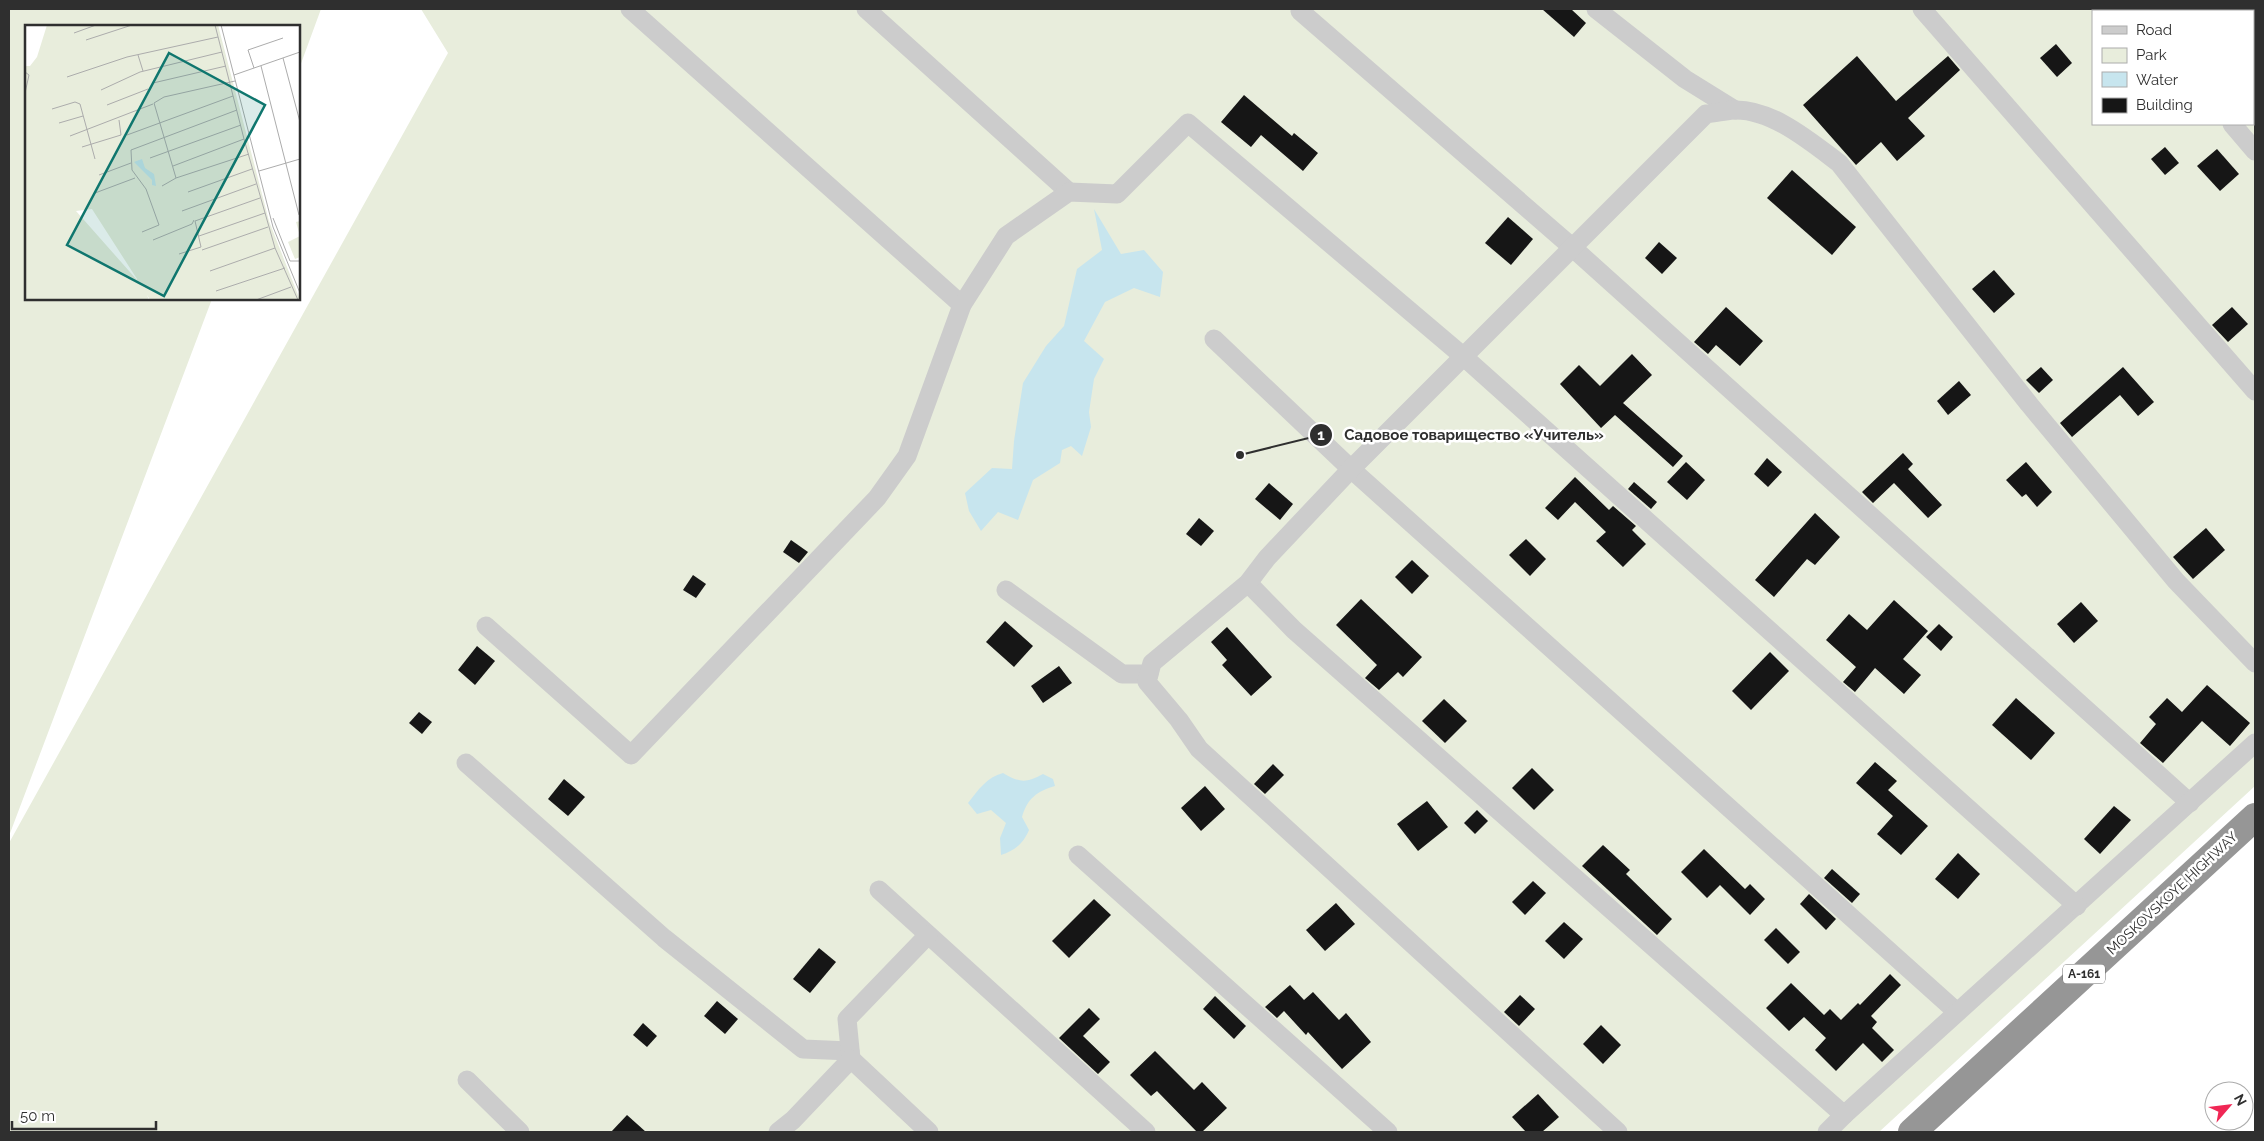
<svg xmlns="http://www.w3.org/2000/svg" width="2264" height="1141" font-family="Raleway,sans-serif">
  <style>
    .green { fill: #e8eddc; fill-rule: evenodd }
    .water { fill: #c7e5ee }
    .building { fill: #161616 }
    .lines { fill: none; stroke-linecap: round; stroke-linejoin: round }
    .minor { stroke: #ccc; stroke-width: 19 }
    .highway { stroke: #969696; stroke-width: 28 }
    .labels { text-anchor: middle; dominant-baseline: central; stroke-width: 5; stroke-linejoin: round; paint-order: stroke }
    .shield { fill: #fff; stroke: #6d6d6d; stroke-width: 1 }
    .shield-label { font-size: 12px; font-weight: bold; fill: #2f2f2f }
    .street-label { font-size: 14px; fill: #2f2f2f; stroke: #fff }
    .inset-road { fill: none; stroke: #acacac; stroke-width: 1 }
    .view { fill: #0f766e; fill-opacity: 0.15; stroke: #0f766e; stroke-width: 2.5 }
    .inset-edge { fill: none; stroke: #2f2f2f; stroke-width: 2.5 }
    .leader { fill: none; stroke: #2f2f2f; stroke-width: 2 }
    .callout-dot { fill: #2f2f2f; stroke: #fff; stroke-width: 2 }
    .mark-label { font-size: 15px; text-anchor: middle; font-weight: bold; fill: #fff }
    .callout-label { font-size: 15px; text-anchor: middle; font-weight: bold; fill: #2f2f2f; stroke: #fff; stroke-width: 5; stroke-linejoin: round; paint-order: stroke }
  </style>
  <rect width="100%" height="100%" fill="#fff"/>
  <!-- green -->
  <g class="green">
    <polygon points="9,9 321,9 299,69 299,26 26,26 26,299 212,299 9,836"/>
    <path d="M 421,9 L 2255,9 L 2255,786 L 1879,1132 L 9,1132 L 9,843 L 448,53 ZM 2093,11 L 2253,11 L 2253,124 L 2093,124 Z"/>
  </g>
  <!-- water -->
  <g class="water">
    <polygon points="1094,209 1121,254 1144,250 1163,272 1160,297 1134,288 1105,302 1084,341 1104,359 1094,379 1089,412 1091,427 1082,456 1071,446 1062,450 1060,463 1033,480 1018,520 998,512 981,531 969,511 965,493 992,468 1012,469 1014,441 1023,383 1046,346 1064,326 1077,269 1102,250"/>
    <path d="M 1003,773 C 1020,783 1026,783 1043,774 L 1053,779 L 1055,786 C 1037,791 1027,799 1022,817 L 1029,830 C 1023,844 1015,850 1001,855 L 1000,838 L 1006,823 L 991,810 L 977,814 L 968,803 C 978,790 987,777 1003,773 Z"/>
  </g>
  <!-- building -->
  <g class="building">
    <polygon points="1542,9 1571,9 1586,23 1574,37"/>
    <polygon points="2056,44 2072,63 2057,77 2040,58"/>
    <polygon points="1857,56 1896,101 1948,56 1960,70 1908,118 1925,136 1897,161 1881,142 1856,165 1803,105"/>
    <polygon points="1244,95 1292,136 1294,133 1318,153 1303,171 1261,135 1251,147 1221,122"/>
    <polygon points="2165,147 2179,163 2165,175 2151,159"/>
    <polygon points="2217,149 2239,174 2220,191 2197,166"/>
    <polygon points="1792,170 1856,227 1832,255 1767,198"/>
    <polygon points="1508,217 1533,239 1511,265 1485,243"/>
    <polygon points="1659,242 1677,258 1662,274 1645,258"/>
    <polygon points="1994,270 2015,294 1994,313 1972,289"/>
    <polygon points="1726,307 1763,341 1740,366 1716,345 1708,354 1694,342"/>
    <polygon points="2232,307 2248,324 2228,342 2212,325"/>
    <polygon points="1632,354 1652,375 1623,403 1683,456 1673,467 1615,415 1601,428 1560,384 1579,365 1600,386"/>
    <polygon points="2041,367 2053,380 2039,393 2026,380"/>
    <polygon points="2123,367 2154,402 2138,416 2120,395 2072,437 2060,423"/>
    <polygon points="1959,381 1971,395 1948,415 1937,401"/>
    <polygon points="1903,453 1913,464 1908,469 1942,505 1928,518 1894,483 1873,503 1862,492"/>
    <polygon points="1767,458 1782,472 1768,487 1754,474"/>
    <polygon points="1686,462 1705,480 1687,500 1667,482"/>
    <polygon points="2026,462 2052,492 2037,507 2026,494 2022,497 2006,480"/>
    <polygon points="1575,477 1609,510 1613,506 1636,526 1632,530 1646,544 1623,567 1596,541 1606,532 1575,502 1558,520 1545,508"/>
    <polygon points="1634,482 1657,502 1651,509 1628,489"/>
    <polygon points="1269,483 1293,504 1280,520 1255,499"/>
    <polygon points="1815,513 1840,537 1815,565 1807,559 1774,597 1755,580"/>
    <polygon points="1199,518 1214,531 1201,546 1186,534"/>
    <polygon points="2206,528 2225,550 2193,579 2173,557"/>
    <polygon points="1526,539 1546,559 1530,576 1509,555"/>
    <polygon points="791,540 808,552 799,563 783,552"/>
    <polygon points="1412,560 1429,576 1412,594 1395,577"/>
    <polygon points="693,575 706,584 696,598 683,590"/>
    <polygon points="1361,599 1422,657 1403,677 1398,672 1379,690 1365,678 1377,665 1336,625"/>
    <polygon points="1894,600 1928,631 1903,659 1921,675 1904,694 1875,668 1855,692 1843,682 1856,667 1826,640 1849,614 1867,630"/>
    <polygon points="2081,602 2098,621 2074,643 2057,624"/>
    <polygon points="1005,621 1033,646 1014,667 986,642"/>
    <polygon points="1939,624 1953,637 1941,651 1926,637"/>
    <polygon points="1227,627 1272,677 1251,696 1222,665 1227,660 1211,642"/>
    <polygon points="477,646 495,661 475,685 458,670"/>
    <polygon points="1770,652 1789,671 1751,710 1732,691"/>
    <polygon points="1059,666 1072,683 1043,703 1031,686"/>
    <polygon points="2207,685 2250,723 2230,746 2202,721 2163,763 2140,743 2156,724 2149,717 2167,698 2182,712"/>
    <polygon points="2016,698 2055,733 2031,760 1992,725"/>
    <polygon points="1444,699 1467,721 1445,743 1422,721"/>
    <polygon points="419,712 432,722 422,734 409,723"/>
    <polygon points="1875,762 1897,781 1888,790 1928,826 1901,855 1877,834 1893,816 1856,783"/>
    <polygon points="1273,764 1284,775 1265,794 1254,784"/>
    <polygon points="1532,768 1554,790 1534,810 1512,788"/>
    <polygon points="564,779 585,797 568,816 548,799"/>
    <polygon points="1205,786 1225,809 1201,831 1181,808"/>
    <polygon points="1427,801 1448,827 1418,851 1397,824"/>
    <polygon points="2114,806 2131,820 2100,854 2084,839"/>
    <polygon points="1477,810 1488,821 1475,834 1464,823"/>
    <polygon points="1603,845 1630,870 1626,874 1672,919 1657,935 1582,866"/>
    <polygon points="1704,849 1745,889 1750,884 1765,899 1750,915 1720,885 1707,898 1681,872"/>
    <polygon points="1958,853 1980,874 1958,899 1935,879"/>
    <polygon points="1832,869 1860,894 1852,903 1824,878"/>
    <polygon points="1533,881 1546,893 1525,915 1512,902"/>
    <polygon points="1809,894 1836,919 1826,930 1800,904"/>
    <polygon points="1094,899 1111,915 1069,958 1052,941"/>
    <polygon points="1336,903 1355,924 1325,951 1306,930"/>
    <polygon points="1564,922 1583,939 1564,959 1545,941"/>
    <polygon points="1776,928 1800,952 1788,964 1764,940"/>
    <polygon points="819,948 836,962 810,993 793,979"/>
    <polygon points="1890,974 1901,985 1871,1016 1877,1022 1872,1028 1894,1050 1882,1062 1863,1043 1836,1071 1815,1050 1826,1038 1804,1017 1789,1031 1766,1008 1791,983 1824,1015 1830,1009 1841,1020 1858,1003 1860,1005"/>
    <polygon points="1290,985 1304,1000 1313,992 1339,1020 1346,1013 1371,1042 1342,1069 1308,1032 1306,1035 1284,1011 1277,1018 1265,1007"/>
    <polygon points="1520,995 1535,1009 1519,1026 1504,1012"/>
    <polygon points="1215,996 1246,1026 1234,1039 1203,1009"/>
    <polygon points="717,1001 738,1019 725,1034 704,1016"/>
    <polygon points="1089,1008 1100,1019 1083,1036 1110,1062 1098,1074 1059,1038"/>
    <polygon points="643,1023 657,1036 647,1047 633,1035"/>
    <polygon points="1601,1025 1621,1045 1603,1064 1583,1044"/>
    <polygon points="1155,1051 1194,1090 1202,1082 1227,1108 1202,1132 1197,1132 1157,1091 1151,1096 1130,1075"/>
    <polygon points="1538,1094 1559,1117 1542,1132 1526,1132 1512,1117"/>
    <polygon points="627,1115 646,1132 611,1132"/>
  </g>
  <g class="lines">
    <!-- minor -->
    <g class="minor">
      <polyline points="630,9 962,305"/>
      <polyline points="866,9 1069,192"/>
      <polyline points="1596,9 1685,79 1735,110"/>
      <polyline points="1922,9 2255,391"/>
      <polyline points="2123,9 2125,11"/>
      <polyline points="1300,11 1573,248 2190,803"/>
      <polyline points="2232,124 2255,151"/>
      <polyline points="1214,339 1351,469 1957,1012"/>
      <polyline points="1248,583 1294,630 1844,1115 2255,743"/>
      <polyline points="1006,590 1122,674 1149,674"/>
      <polyline points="486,626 631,755 877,498 907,456 962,305 1006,236 1069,192 1117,194 1188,123 1464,357 2077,906"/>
      <polyline points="466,763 664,938 803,1049 850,1051"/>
      <polyline points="1078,855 1388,1132"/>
      <polyline points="879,890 1146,1132"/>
      <polyline points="851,1059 847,1019 928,935"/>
      <polyline points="467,1080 520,1132"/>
      <polyline points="778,1132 793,1120 851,1059 929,1132"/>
      <path d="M 1618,1132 L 1199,749 L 1179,720 L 1147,682 L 1152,663 L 1248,583 L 1267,558 L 1351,469 L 1706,114 C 1715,113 1724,111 1733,110 C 1771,108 1811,142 1839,163 L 2029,404 L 2176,581 L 2255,663"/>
      <polyline points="1827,1132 1844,1115"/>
    </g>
    <!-- highway -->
    <polyline class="highway" points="1912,1132 2255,817"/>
  </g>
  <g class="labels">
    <!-- shield labels -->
    <rect class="shield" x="2063" y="964.5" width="42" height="19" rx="4"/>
    <g class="shield-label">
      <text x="2084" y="974">А-161</text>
    </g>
    <!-- street labels -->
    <g class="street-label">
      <text transform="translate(2172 893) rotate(-43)">MOSKOVSKOYE HIGHWAY</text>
    </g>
  </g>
  <!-- overview -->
  <g transform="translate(25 25)">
    <rect width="275" height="275" fill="#fff"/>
    <path d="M 22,0 L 193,0 L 244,196 L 275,275 L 125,275 L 122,270 L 124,275 L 0,275 L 0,41 L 5,41 L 12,32 ZM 67,184 L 112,254 L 112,255 L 51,186 ZM 275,196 L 275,232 L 270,234 L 263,217 L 275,211 L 271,197 Z" fill="#e8eddc" fill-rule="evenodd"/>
    <path d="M 117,134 L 120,143 L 129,149 L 131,161 L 127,160 L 127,155 L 109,137 Z" fill="#c7e5ee"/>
    <path class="inset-road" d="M 196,0 L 248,202 L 275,268M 49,8 L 71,0M 61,15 L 107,0M 113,30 L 118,46M 258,33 L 275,97M 236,41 L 274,190M 229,43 L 223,25 L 258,13M 0,47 L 4,50 L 0,68M 209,50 L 275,27M 42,52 L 102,32 L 193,12M 128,58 L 201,41M 76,65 L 115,47 L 197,27M 82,80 L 123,64M 27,84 L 50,77 L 55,79 L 70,134M 34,98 L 58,91M 102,110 L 208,71M 45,111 L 128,79M 219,114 L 250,223 L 273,275M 57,122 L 96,110 L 94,95M 125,133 L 216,100M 148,141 L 219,114 L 190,0M 234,146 L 275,134M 74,150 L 106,138M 151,153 L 129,78 L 139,72 L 210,56M 137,161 L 151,153 L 224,129M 163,167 L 227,144M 70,168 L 110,153M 157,186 L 231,159M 248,193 L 265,236 L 275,236M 117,207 L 134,200 L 121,164 L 107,145 L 106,125 L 212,85M 174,211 L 240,188M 128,215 L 167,199 L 169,195M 177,225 L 243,202M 154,229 L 176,222 L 170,196 L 235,173M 185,246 L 250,223M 191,266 L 260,243M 231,275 L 266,262"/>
    <path class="view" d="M 144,28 L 240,80 L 139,271 L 42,220 Z"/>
    <rect width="275" height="275" class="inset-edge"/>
  </g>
  <!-- callouts -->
  <path class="leader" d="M1240 455L1321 435"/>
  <g class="callout-dot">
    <circle cx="1240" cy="455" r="5"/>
    <circle cx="1321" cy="435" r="12"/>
  </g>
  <g class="mark-label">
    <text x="1321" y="440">1</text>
  </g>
  <g class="callout-label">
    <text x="1474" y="440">Садовое товарищество «Учитель»</text>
  </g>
  <!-- border -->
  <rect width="2264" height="1141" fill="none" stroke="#2f2f2f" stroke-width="20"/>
  <!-- legend -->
  <rect x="2092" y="10" width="162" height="115" fill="#ffffff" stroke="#acacac"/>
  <rect x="2102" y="26" width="25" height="8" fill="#cccccc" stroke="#acacac"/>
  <text x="2136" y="35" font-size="15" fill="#2f2f2f">Road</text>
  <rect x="2102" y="48" width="25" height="15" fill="#e8eddc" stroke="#acacac"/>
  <text x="2136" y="60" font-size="15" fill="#2f2f2f">Park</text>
  <rect x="2102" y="72" width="25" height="15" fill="#c7e5ee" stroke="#acacac"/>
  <text x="2136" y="85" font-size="15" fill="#2f2f2f">Water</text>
  <rect x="2102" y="98" width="25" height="15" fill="#161616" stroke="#acacac"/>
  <text x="2136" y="110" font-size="15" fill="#2f2f2f">Building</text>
  <!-- north arrow -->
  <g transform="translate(2229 1106) rotate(62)"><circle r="24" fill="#ffffff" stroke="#acacac"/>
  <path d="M0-4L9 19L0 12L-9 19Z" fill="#f02755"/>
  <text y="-8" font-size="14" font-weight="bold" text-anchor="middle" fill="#2f2f2f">N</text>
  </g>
  <!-- scale -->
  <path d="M12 1121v8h144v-8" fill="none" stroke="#2f2f2f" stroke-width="2.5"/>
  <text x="20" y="1121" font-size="15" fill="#2f2f2f" stroke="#ffffff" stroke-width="4" paint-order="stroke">50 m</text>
</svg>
